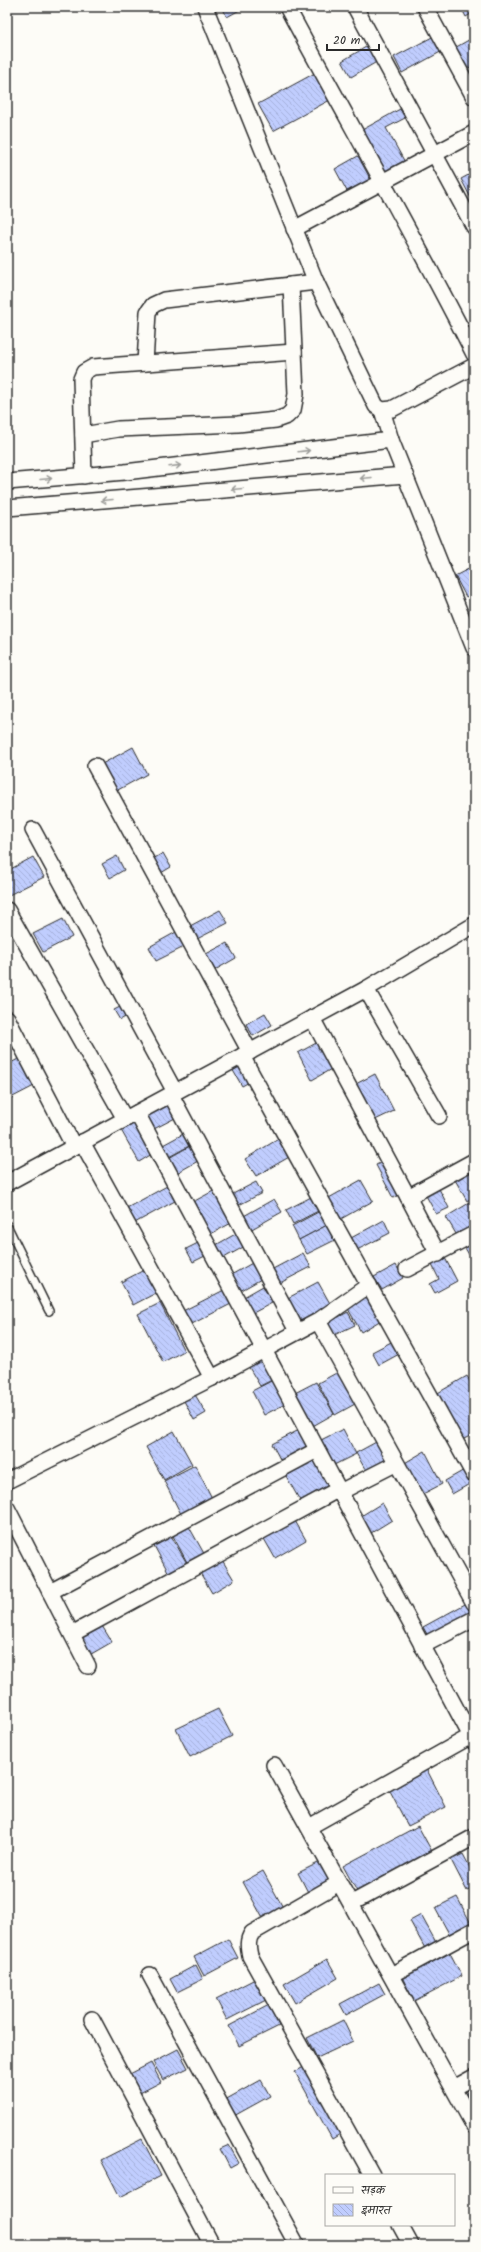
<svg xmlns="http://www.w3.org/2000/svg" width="481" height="2252" font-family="Kalam,'Playpen Sans Deva',sans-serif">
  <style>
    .building { fill: url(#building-back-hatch); stroke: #2b2b2b }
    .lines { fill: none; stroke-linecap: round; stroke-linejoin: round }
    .lane-casing { stroke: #2b2b2b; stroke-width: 10 }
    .street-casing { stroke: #2b2b2b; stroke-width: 18 }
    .lane { stroke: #fdfcf7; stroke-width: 7 }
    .street { stroke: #fdfcf7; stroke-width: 15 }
    .oneway { stroke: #9e9e9b }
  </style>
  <defs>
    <pattern id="building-back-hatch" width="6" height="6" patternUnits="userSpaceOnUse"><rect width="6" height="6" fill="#c0cdfe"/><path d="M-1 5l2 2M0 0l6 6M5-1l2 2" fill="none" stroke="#a5b0da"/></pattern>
  </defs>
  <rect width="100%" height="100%" fill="#fdfcf7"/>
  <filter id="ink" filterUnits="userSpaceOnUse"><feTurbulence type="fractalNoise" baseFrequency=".025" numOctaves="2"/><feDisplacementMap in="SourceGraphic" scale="8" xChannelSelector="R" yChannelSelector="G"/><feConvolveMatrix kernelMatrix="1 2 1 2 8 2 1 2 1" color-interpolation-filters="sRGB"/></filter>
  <g filter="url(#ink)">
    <!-- building -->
    <g class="building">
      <polygon points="222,7 245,7 227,17"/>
      <polygon points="461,7 474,7 474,12 466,17"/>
      <polygon points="438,34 446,49 402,73 394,57"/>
      <polygon points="474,37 474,65 463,71 451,50"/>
      <polygon points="371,44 380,60 351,77 342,61"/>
      <polygon points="315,73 330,100 273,131 258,104"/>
      <polygon points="400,109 405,118 386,128 407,166 387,177 362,130"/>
      <polygon points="358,156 372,182 349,195 335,169"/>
      <polygon points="474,172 474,204 461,179"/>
      <polygon points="474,566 474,593 466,597 455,576"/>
      <polygon points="133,747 147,774 116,791 102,764"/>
      <polygon points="163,853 171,867 161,873 153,859"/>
      <polygon points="117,856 124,870 110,878 102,864"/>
      <polygon points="33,857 44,877 7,896 7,871"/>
      <polygon points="220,910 228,923 197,939 190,926"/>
      <polygon points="63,919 72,937 43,952 33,934"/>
      <polygon points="178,931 186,946 156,961 149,947"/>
      <polygon points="227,943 236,958 215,970 206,954"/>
      <polygon points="122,1006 127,1016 120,1020 114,1010"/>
      <polygon points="265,1013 272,1025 253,1036 246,1024"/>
      <polygon points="318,1042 333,1068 312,1080 298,1053"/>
      <polygon points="20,1058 34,1086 7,1100 7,1065"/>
      <polygon points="244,1060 255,1079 242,1086 231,1067"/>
      <polygon points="375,1074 394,1111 371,1122 352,1086"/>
      <polygon points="169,1102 177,1117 152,1130 144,1114"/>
      <polygon points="134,1122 152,1154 139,1162 121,1130"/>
      <polygon points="185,1133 191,1145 167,1158 161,1146"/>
      <polygon points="280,1138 291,1156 256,1176 245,1159"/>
      <polygon points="190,1146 198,1161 175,1174 167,1159"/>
      <polygon points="384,1161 401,1194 393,1198 376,1165"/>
      <polygon points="474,1166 474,1197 467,1201 454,1178"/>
      <polygon points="361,1180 373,1201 339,1220 327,1199"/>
      <polygon points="256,1182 262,1193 237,1206 231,1195"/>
      <polygon points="436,1183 449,1208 436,1214 423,1190"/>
      <polygon points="167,1186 175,1201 131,1225 123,1210"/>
      <polygon points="217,1189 235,1221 207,1236 189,1204"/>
      <polygon points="315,1195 322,1209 293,1224 286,1210"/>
      <polygon points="274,1199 282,1212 250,1230 242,1217"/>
      <polygon points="474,1200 474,1230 459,1239 446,1217"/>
      <polygon points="322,1210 329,1224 299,1240 292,1226"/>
      <polygon points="384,1220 390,1233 357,1250 351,1238"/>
      <polygon points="329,1224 337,1239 307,1254 299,1240"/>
      <polygon points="239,1232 247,1245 222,1259 214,1246"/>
      <polygon points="474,1242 474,1263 465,1248"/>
      <polygon points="198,1243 205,1256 193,1262 186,1249"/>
      <polygon points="303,1253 311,1267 278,1284 271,1270"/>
      <polygon points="444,1256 457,1281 435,1293 430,1284 439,1279 431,1263"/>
      <polygon points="254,1262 263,1278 240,1291 231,1275"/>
      <polygon points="396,1265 403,1278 382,1290 374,1277"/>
      <polygon points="144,1270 156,1293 133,1305 121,1282"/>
      <polygon points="318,1282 332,1307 300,1325 286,1299"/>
      <polygon points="263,1286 272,1303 251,1314 242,1298"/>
      <polygon points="224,1290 231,1304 186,1327 179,1313"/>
      <polygon points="369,1295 383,1319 361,1332 347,1307"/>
      <polygon points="160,1303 184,1351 163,1362 138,1314"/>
      <polygon points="348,1312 355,1325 332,1336 325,1324"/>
      <polygon points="395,1340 401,1353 379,1365 372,1352"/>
      <polygon points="259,1357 272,1380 260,1386 247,1364"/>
      <polygon points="338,1372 355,1404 335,1415 318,1383"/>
      <polygon points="467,1376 474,1388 474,1434 462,1440 436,1394"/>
      <polygon points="275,1379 287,1403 264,1415 252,1391"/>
      <polygon points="316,1382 334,1414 311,1427 293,1394"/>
      <polygon points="194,1393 206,1413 194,1420 183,1399"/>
      <polygon points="343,1429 356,1454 332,1466 319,1441"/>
      <polygon points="299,1430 310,1448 282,1463 272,1444"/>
      <polygon points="174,1431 192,1464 164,1480 146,1447"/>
      <polygon points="378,1441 391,1464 369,1476 356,1453"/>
      <polygon points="425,1451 442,1484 421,1495 403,1464"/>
      <polygon points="315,1459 332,1490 303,1506 286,1476"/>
      <polygon points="195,1465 213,1500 182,1516 164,1481"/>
      <polygon points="466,1469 473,1482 452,1494 445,1481"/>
      <polygon points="382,1503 392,1520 371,1533 361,1516"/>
      <polygon points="294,1519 306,1540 275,1558 263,1537"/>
      <polygon points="188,1525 206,1557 189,1566 172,1534"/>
      <polygon points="169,1532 189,1567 171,1577 152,1542"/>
      <polygon points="221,1558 234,1580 212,1593 199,1571"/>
      <polygon points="467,1603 473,1615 429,1638 423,1627"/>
      <polygon points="99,1621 112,1642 86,1657 74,1636"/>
      <polygon points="218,1709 232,1736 190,1757 176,1729"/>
      <polygon points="426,1768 446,1807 408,1826 388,1788"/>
      <polygon points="418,1826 435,1857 360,1897 343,1866"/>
      <polygon points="463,1854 474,1875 474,1888 467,1891 451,1860"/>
      <polygon points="320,1862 333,1885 311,1898 298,1873"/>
      <polygon points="263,1871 286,1913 266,1924 243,1882"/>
      <polygon points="457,1897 474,1929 453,1941 435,1908"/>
      <polygon points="421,1915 438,1946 427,1952 410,1921"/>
      <polygon points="228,1939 238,1958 204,1976 194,1957"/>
      <polygon points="450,1953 462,1976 414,2001 402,1977"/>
      <polygon points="327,1959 338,1978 295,2003 284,1984"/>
      <polygon points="196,1965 203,1979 177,1992 170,1979"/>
      <polygon points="257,1978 268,1999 227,2020 216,1999"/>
      <polygon points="379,1983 385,1994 346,2015 340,2004"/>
      <polygon points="269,2005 279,2026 239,2046 229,2026"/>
      <polygon points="343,2020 353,2041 317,2058 307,2038"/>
      <polygon points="178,2049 188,2068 163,2080 153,2062"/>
      <polygon points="151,2063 161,2082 136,2095 126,2076"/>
      <polygon points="307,2065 345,2131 332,2139 295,2072"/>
      <polygon points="261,2080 270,2096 232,2117 223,2101"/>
      <polygon points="474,2089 474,2109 466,2093"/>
      <polygon points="142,2139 161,2176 120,2197 101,2160"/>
      <polygon points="229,2145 239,2163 230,2168 220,2149"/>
    </g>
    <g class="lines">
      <!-- lane casing -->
      <g class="lane-casing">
        <polyline id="lane" points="7,1225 49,1311"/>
      </g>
      <!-- street casing -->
      <g class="street-casing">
        <g id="street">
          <polyline points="205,7 316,282 376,406 382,410 392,409 474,366"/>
          <path d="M 287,7 C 349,123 415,237 474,354"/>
          <polyline points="355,7 474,227"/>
          <polyline points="425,7 474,97"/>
          <polyline points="294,229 474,133"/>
          <polyline points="145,363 148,312 153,305 164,300 316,282"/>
          <polyline points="382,410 391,440 474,648"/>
          <polyline points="83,435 118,429 238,424 276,420 287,416 293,410 296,394 291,285"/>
          <polyline points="84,476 81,379 84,372 93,367 294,352"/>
          <polyline points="7,482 125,472 391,440"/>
          <polyline points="7,508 405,475"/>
          <polyline points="95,766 250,1052"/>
          <polyline points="33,830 175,1092"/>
          <polyline points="7,910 125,1119"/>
          <polyline points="366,989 439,1116"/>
          <polyline points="7,1018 74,1147"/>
          <polyline points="312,1018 408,1197 474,1161"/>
          <path d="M 242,1056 C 318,1196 397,1335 474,1475"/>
          <polyline points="171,1095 297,1331"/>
          <polyline points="137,1113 474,1742"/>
          <polyline points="82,1142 212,1378"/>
          <polyline points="7,1183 366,989 474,925"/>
          <polyline points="408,1197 438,1254"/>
          <polyline points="407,1269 474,1234"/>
          <polyline points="318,1321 474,1603"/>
          <polyline points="7,1481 212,1378 318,1321 369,1285"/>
          <polyline points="340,1492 395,1464"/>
          <polyline points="7,1508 88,1666"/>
          <polyline points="50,1592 317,1450"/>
          <polyline points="72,1634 339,1489"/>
          <polyline points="422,1646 474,1619"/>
          <polyline points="274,1765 474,2126"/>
          <polyline points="309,1827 471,1736"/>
          <path d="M 339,1883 L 252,1933 C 247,1940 248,1947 250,1956 L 372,2175"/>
          <polyline points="352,1903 474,1837"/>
          <polyline points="150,1975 297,2245"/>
          <polyline points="391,1975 474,1930"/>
          <polyline points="92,2019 212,2245"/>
          <polyline points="454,2088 474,2077"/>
          <polyline points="400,2225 411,2245"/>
        </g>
      </g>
      <!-- lane -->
      <use href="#lane" class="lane"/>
      <!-- street -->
      <use href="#street" class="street"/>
    </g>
    <!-- one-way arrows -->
    <defs><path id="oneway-shaft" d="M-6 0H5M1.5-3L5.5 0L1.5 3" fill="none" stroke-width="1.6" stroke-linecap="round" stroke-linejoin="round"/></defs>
    <g class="oneway">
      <use href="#oneway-shaft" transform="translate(304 451) rotate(-7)"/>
      <use href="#oneway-shaft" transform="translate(175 466) rotate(-7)"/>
      <use href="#oneway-shaft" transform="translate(366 478) rotate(175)"/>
      <use href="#oneway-shaft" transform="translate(46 479) rotate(-5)"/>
      <use href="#oneway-shaft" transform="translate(237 489) rotate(175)"/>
      <use href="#oneway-shaft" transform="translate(107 500) rotate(175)"/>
    </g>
  </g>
  <!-- margin -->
  <rect width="481" height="2252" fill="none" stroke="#fdfcf7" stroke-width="24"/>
  <rect x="12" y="12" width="457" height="2228" fill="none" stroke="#2b2b2b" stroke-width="1.5" filter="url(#ink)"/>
  <!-- legend -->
  <rect x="325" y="2174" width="130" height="52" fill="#fdfcf7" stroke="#a9a8a5"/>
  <rect x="333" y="2187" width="20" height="6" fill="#fdfcf7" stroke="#a9a8a5"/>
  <text x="361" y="2194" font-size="12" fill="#2b2b2b">सड़क</text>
  <rect x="333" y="2204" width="20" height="12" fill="url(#building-back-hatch)" stroke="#a9a8a5"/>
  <text x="361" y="2214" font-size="12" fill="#2b2b2b">इमारत</text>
  <!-- scale -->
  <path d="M327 44v6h52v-6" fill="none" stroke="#2b2b2b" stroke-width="2"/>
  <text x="333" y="44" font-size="12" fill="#2b2b2b" stroke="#fdfcf7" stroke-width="3" paint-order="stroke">20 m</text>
</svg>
